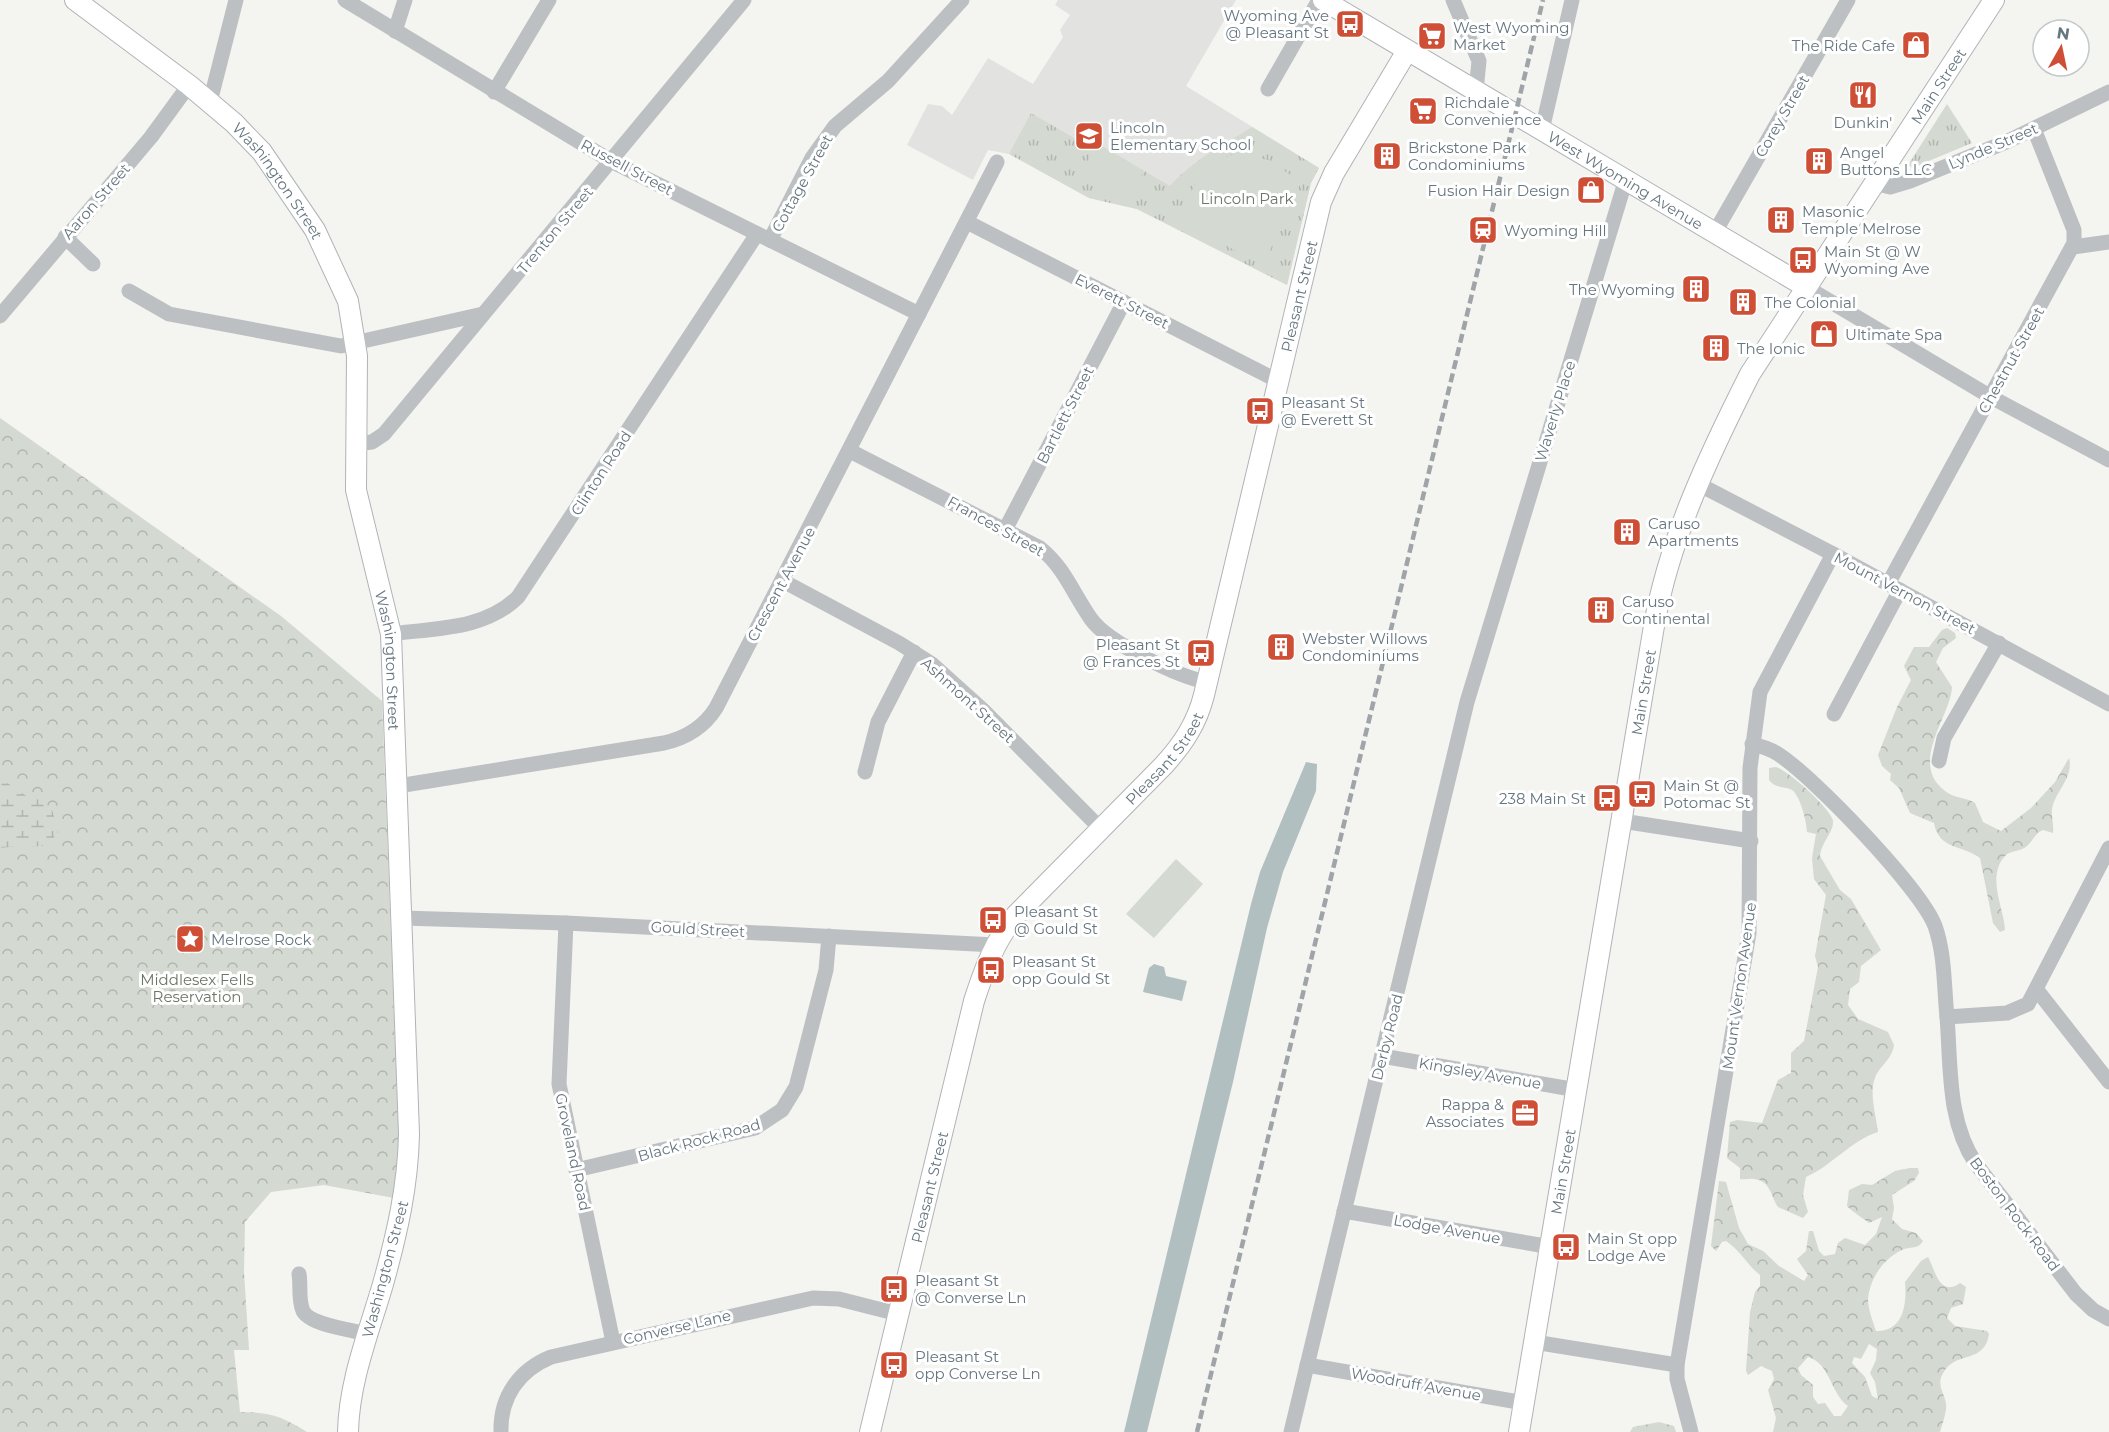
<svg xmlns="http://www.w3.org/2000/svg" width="2109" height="1432" font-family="Montserrat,sans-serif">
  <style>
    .built { fill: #e2e3e1 }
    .grass { fill: url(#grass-tufts) }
    .forest { fill: url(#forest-crowns); fill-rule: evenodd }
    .wetland { fill: url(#wetland-marsh) }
    .garden { fill: #d4d9d1 }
    .water { fill: #b2bfc1 }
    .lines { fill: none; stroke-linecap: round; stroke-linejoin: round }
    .major-casing { stroke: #b0b4b7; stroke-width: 22 }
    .minor { stroke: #bcc0c3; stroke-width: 15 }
    .major { stroke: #fff; stroke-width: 20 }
    .rail { stroke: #9ea4a8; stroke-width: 4.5; stroke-dasharray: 9 4.5; stroke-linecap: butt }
    .labels { text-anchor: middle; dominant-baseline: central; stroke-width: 6; stroke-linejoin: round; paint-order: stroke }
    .poi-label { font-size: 15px; fill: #66767f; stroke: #fff; text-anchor: start }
    .street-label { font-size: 15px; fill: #66767f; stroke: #fff }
    .park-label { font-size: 15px; fill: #697765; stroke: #fff }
  </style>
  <defs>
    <pattern id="grass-tufts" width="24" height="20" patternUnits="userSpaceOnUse" patternTransform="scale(1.5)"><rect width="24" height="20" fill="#d4d9d1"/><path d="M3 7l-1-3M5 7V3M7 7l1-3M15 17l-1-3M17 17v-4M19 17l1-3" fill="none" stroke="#b0b5af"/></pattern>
    <pattern id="forest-crowns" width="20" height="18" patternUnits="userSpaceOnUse" patternTransform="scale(1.5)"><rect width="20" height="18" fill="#d4d9d1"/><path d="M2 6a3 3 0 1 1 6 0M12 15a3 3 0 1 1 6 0" fill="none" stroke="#b0b5af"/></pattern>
    <pattern id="wetland-marsh" width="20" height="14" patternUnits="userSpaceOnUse" patternTransform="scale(1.5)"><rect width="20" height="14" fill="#d4d9d1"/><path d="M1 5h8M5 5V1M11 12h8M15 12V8" fill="none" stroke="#b0b5af"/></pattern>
  </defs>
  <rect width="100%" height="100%" fill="#f4f4f1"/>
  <!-- built -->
  <polygon class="built" points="1058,0 1236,0 1186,86 1319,168 1311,183 1287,285 1137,209 1089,198 1009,154 988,150 973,180 907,145 928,104 942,106 952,115 988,58 1033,84 1063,37 1060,30 1070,15 1055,5"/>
  <!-- grass -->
  <g class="grass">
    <polygon points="1947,104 1972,143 1912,168 1908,165"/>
    <path d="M 1031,113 L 1095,150 L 1098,144 L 1170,186 C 1193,160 1223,145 1252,127 L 1319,168 L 1311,183 L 1287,285 L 1137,209 L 1089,198 L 1009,154 Z"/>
  </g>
  <!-- forest -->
  <g class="forest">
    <path d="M 0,418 L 281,616 L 382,701 L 399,1147 L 394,1198 L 324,1185 L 271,1192 L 245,1222 L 244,1272 L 249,1350 L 234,1350 L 240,1412 C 269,1412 282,1416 307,1432 L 0,1432 Z"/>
    <path d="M 1947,628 L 1955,633 L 1956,638 L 1943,648 L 1936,662 L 1952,687 C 1951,716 1908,763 1945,791 C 1955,799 1966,797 1975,803 L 1983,822 L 2001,831 L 2031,808 L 2055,782 L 2069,758 C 2074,778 2055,791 2052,809 C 2051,816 2054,824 2053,833 L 2043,830 C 2035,833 2033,841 2027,846 C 2020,852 2011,850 2005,856 C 1986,877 2004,908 2005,930 L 2000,932 L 1993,923 L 1980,858 C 1961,844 1939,850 1934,823 L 1910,813 L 1899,788 L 1890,780 L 1891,774 L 1882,766 L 1878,755 L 1897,707 L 1911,680 L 1904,666 L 1914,647 L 1929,647 L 1942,630 Z"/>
    <path d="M 1776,767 C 1788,770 1832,810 1833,821 C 1834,832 1820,844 1820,856 L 1840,890 L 1851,899 L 1881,950 L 1861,966 L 1859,982 L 1850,989 L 1848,1005 L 1858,1019 L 1888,1032 L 1894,1045 C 1892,1060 1879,1066 1875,1078 C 1869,1093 1876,1116 1878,1132 C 1850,1141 1833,1165 1806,1177 L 1803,1195 L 1808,1212 L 1803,1218 L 1778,1207 C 1771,1197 1771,1181 1754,1179 C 1750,1178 1745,1180 1740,1179 L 1740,1168 L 1727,1158 L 1730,1122 L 1737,1120 L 1762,1123 L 1778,1080 L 1791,1073 L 1791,1053 L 1804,1041 L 1818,967 L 1815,956 L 1826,895 L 1814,879 L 1812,858 L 1816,834 L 1807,832 C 1807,822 1799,791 1790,789 C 1782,786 1775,788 1769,780 L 1769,768 Z"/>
    <path d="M 1910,1168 L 1918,1168 L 1919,1173 L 1914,1181 L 1892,1195 L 1894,1208 L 1892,1219 L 1902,1229 L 1916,1233 L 1923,1241 C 1918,1250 1910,1246 1902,1250 C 1884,1258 1870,1278 1868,1299 C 1868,1309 1873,1322 1876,1331 C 1904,1332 1907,1303 1905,1282 L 1921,1261 L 1928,1257 C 1935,1269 1939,1298 1960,1283 L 1966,1287 L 1963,1304 L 1951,1308 L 1947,1318 L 1955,1326 L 1987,1331 L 1989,1334 C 1985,1363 1957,1352 1945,1370 C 1933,1386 1948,1395 1946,1409 C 1945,1417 1942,1425 1940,1432 L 1773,1432 L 1776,1418 L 1768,1390 L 1774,1379 L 1772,1371 L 1761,1366 L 1748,1375 L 1746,1371 L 1750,1312 L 1755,1292 L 1760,1286 L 1760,1275 C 1747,1265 1741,1251 1726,1241 L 1722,1242 L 1716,1251 L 1711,1246 L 1719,1181 L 1726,1182 L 1739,1228 L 1748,1244 L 1763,1251 L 1779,1266 L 1804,1281 L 1808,1275 L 1797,1259 L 1806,1251 L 1809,1231 L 1813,1231 L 1819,1251 L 1824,1256 L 1835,1254 L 1838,1243 L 1845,1238 L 1865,1245 L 1876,1234 L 1882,1217 L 1869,1223 C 1864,1219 1850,1210 1847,1206 L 1849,1190 L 1862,1184 L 1872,1185 L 1895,1171 ZM 1869,1344 L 1877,1349 L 1876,1360 L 1870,1373 L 1875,1382 L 1878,1399 L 1872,1396 L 1865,1377 L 1852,1363 L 1854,1357 L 1861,1359 ZM 1808,1357 C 1831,1364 1830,1393 1848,1406 L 1841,1416 L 1834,1416 L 1825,1403 L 1818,1404 L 1813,1397 L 1813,1385 L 1801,1375 L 1798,1368 Z"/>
    <polygon points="1659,1422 1674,1426 1676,1432 1630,1432 1633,1427"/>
  </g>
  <!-- wetland -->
  <path class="wetland" d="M 0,781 C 15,783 25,802 40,798 L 52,810 L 58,830 C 48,855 21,844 0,848 Z"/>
  <!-- garden -->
  <g class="garden">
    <polygon points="1098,144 1144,171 1129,198 1082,171"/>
    <path d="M 1238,154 L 1268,160 L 1301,182 L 1268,255 L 1256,261 L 1180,222 C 1189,191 1203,158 1238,154 Z"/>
    <polygon points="1176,859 1203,884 1154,938 1126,914"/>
  </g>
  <!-- water -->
  <g class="water">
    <polygon points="1306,762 1317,764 1316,791 1283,872 1267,928 1233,1082 1147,1432 1124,1432 1251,904 1260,872"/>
    <polygon points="1154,964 1164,967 1166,976 1187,981 1182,1001 1143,992 1149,968"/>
  </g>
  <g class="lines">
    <!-- major casing -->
    <g class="major-casing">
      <g id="major">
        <path id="s1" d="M 75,0 L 189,85 L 234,123 L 262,152 L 315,230 L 348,301 L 357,356 L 356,490 L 391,634 L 409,1134 C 408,1186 397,1234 383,1284 C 369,1332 349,1381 348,1432"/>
        <path id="s2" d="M 1323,0 L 1806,287"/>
        <path id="s3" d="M 870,1432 L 974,1001 C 984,970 995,940 1016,915 L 1164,765 C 1183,744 1197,723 1204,695 L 1321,202 L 1334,173 L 1407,51"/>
        <path id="s4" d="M 1519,1432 L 1654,626 C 1669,539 1710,453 1750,374 L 1994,0"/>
      </g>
    </g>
    <!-- minor -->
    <g class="minor">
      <polyline points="345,0 611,161 919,314"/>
      <polyline points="1453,0 1479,61 1476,91"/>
      <polyline points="395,31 405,0"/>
      <polyline points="1268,89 1319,0"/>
      <polyline points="494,92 549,0"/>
      <polyline points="210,102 236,0"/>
      <polyline points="1542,130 1572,0"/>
      <polyline points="1874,183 1890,187 1910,181 2006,142 2109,92"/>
      <polyline points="967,222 1278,381"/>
      <polyline points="1715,232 1848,0"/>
      <polyline points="65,237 93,264"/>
      <polyline points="770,240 812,158 835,126 888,81 962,0"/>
      <polyline points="2073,247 2109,242"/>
      <polyline points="1806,287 1991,397 2109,460"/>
      <polyline points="129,291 169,314 341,346 483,314"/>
      <polyline points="0,316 151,137 189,85"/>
      <polyline points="355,444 372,442 384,434 744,0"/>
      <path d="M 850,451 L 1040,548 C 1065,568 1073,594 1091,619 C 1108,643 1179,677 1207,682"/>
      <polyline points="1700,485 1833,554 2109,704"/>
      <polyline points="1006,528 1124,302"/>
      <polyline points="783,581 899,643 932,664 983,710 1101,829"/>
      <polyline points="1888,584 2074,243 2074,230 2034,129"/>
      <path d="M 391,634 C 434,628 485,630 518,597 L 757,234"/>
      <polyline points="1834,714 1900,590"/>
      <path d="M 1752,744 C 1761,746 1770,749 1778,754 C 1813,776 1921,889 1935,926 C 1945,954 1944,988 1947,1017"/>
      <polyline points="1939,761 1944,738 1999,643"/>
      <polyline points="865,772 878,722 914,652"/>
      <path d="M 398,786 L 664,743 C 686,738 704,727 716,708 L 997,162"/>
      <polyline points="1622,821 1751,841"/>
      <path d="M 2109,848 L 2028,1004 L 2007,1013 L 1947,1017 C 1951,1067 1947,1121 1976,1164 L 2076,1294 L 2093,1310 L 2109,1319"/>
      <polyline points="402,918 566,923 995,945"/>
      <polyline points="566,923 559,1084 613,1342"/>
      <polyline points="2037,990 2109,1082"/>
      <polyline points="1382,1056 1577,1090"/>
      <polyline points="576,1170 755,1128 782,1110 796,1087 826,970 829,936"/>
      <polyline points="1344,1211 1551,1247"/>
      <path d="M 299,1274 C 301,1285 298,1300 303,1311 C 310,1325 352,1330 368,1334"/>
      <polyline points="1534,1342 1677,1365"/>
      <polyline points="1307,1365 1524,1403"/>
      <path d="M 501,1432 C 500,1397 519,1370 551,1357 L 813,1298 L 839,1299 L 898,1314"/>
      <polyline points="1291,1432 1467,702 1626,179"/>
      <polyline points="1691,1432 1677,1379 1677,1365 1749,933 1750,768 1760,692 1833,554"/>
    </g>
    <!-- major -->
    <use href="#major" class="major"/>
    <!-- rail -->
    <polyline class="rail" points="1197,1432 1543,0"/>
  </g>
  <!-- icons -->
  <defs>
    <g id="bus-square" transform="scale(1.5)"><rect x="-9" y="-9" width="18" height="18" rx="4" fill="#cf4f36" stroke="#fff"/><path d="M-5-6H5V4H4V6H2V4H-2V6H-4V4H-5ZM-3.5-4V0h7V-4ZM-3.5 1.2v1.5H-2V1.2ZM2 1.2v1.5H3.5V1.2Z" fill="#fff"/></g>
    <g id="supermarket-square" transform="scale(1.5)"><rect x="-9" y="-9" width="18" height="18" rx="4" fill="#cf4f36" stroke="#fff"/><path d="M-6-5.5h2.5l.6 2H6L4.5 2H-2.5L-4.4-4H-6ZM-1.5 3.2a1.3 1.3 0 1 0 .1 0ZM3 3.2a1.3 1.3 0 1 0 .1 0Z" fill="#fff"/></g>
    <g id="shop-square" transform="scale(1.5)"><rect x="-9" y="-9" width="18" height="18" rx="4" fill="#cf4f36" stroke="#fff"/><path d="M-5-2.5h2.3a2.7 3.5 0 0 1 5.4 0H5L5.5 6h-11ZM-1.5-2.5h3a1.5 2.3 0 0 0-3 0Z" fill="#fff"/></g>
    <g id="restaurant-square" transform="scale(1.5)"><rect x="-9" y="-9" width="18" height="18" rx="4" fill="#cf4f36" stroke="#fff"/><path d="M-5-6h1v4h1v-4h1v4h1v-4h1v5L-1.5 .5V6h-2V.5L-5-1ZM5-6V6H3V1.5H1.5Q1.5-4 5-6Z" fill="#fff"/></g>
    <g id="school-square" transform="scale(1.5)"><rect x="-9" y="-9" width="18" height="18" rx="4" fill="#cf4f36" stroke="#fff"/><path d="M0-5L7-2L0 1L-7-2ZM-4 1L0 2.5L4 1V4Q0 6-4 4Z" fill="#fff"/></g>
    <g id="building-square" transform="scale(1.5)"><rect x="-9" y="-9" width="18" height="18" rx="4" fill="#cf4f36" stroke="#fff"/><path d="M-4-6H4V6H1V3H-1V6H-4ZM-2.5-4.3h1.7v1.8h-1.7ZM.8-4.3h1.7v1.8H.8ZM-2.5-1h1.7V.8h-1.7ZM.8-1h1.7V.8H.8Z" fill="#fff"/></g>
    <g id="station-square" transform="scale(1.5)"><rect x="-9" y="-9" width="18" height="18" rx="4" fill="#cf4f36" stroke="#fff"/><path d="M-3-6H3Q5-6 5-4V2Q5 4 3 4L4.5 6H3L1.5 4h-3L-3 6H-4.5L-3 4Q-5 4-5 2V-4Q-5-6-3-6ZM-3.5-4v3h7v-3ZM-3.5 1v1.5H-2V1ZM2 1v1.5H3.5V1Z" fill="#fff"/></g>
    <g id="sight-square" transform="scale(1.5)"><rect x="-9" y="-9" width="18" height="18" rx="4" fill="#cf4f36" stroke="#fff"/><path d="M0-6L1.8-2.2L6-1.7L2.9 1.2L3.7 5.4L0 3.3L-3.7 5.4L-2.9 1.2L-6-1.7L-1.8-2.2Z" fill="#fff"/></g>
    <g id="office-square" transform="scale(1.5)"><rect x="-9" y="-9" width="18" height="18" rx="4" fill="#cf4f36" stroke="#fff"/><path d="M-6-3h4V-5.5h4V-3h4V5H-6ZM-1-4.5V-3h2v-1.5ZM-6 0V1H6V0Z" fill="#fff"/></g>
  </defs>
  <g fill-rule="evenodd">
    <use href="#bus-square" x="1350" y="24"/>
    <use href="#supermarket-square" x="1432" y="36"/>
    <use href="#shop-square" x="1916" y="45"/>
    <use href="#restaurant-square" x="1863" y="95"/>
    <use href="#supermarket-square" x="1423" y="111"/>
    <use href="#school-square" x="1089" y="136"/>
    <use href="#building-square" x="1387" y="156"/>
    <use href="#building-square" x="1819" y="161"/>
    <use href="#shop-square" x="1591" y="190"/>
    <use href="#building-square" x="1781" y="220"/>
    <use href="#station-square" x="1483" y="230"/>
    <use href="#bus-square" x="1803" y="260"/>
    <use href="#building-square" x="1696" y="289"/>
    <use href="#building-square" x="1743" y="302"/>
    <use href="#shop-square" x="1824" y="334"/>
    <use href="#building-square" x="1716" y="348"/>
    <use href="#bus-square" x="1260" y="411"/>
    <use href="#building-square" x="1627" y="532"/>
    <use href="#building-square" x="1601" y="610"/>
    <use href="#building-square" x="1281" y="647"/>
    <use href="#bus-square" x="1201" y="653"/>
    <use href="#bus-square" x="1642" y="794"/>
    <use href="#bus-square" x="1607" y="798"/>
    <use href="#bus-square" x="993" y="920"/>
    <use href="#sight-square" x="190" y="939"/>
    <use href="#bus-square" x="991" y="970"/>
    <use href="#office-square" x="1525" y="1113"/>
    <use href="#bus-square" x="1566" y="1247"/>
    <use href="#bus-square" x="894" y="1289"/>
    <use href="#bus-square" x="894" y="1365"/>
  </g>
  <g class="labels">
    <!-- poi labels -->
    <g class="poi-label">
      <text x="1329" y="15" text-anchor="end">Wyoming Ave<tspan x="1329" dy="17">@ Pleasant St</tspan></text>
      <text x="1453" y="27">West Wyoming<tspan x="1453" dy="17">Market</tspan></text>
      <text x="1895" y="45" text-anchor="end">The Ride Cafe</text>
      <text x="1444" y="102">Richdale<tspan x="1444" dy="17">Convenience</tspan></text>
      <text x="1863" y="122" text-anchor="middle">Dunkin'</text>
      <text x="1110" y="127">Lincoln<tspan x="1110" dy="17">Elementary School</tspan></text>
      <text x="1408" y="147">Brickstone Park<tspan x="1408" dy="17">Condominiums</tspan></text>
      <text x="1840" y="152">Angel<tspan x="1840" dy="17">Buttons LLC</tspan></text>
      <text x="1570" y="190" text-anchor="end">Fusion Hair Design</text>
      <text x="1802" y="211">Masonic<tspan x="1802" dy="17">Temple Melrose</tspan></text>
      <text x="1504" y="230">Wyoming Hill</text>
      <text x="1824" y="251">Main St @ W<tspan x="1824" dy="17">Wyoming Ave</tspan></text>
      <text x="1675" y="289" text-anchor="end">The Wyoming</text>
      <text x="1764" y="302">The Colonial</text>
      <text x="1845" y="334">Ultimate Spa</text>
      <text x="1737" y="348">The Ionic</text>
      <text x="1281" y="402">Pleasant St<tspan x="1281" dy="17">@ Everett St</tspan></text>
      <text x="1648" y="523">Caruso<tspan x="1648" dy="17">Apartments</tspan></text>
      <text x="1622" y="601">Caruso<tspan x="1622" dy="17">Continental</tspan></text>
      <text x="1302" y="638">Webster Willows<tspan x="1302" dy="17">Condominiums</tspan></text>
      <text x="1180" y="644" text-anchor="end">Pleasant St<tspan x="1180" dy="17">@ Frances St</tspan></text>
      <text x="1663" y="785">Main St @<tspan x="1663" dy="17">Potomac St</tspan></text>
      <text x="1586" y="798" text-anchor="end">238 Main St</text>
      <text x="1014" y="911">Pleasant St<tspan x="1014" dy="17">@ Gould St</tspan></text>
      <text x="211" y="939">Melrose Rock</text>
      <text x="1012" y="961">Pleasant St<tspan x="1012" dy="17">opp Gould St</tspan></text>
      <text x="1504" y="1104" text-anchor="end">Rappa &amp;<tspan x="1504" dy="17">Associates</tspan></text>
      <text x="1587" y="1238">Main St opp<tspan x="1587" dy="17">Lodge Ave</tspan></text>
      <text x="915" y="1280">Pleasant St<tspan x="915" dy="17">@ Converse Ln</tspan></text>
      <text x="915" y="1356">Pleasant St<tspan x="915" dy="17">opp Converse Ln</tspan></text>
    </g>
    <!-- street labels -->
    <g class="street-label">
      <text stroke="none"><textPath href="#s4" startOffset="1432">Main Street</textPath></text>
      <text transform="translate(1782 116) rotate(-60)">Corey Street</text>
      <text transform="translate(1993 146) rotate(-23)">Lynde Street</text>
      <text transform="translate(627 167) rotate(28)">Russell Street</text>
      <text stroke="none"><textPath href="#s2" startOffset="352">West Wyoming Avenue</textPath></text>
      <text stroke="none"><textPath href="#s1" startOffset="274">Washington Street</textPath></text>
      <text transform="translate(802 183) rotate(-61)">Cottage Street</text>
      <text transform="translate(96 201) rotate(-49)">Aaron Street</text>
      <text transform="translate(555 230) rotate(-50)">Trenton Street</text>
      <text stroke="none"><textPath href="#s3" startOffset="1242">Pleasant Street</textPath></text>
      <text transform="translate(1122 301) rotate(27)">Everett Street</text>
      <text transform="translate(2011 360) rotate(-61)">Chestnut Street</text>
      <text transform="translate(1555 411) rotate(-73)">Waverly Place</text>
      <text transform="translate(1065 415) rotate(-63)">Bartlett Street</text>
      <text transform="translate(601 473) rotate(-57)">Clinton Road</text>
      <text transform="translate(996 526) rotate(29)">Frances Street</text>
      <text transform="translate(781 584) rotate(-62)">Crescent Avenue</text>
      <text transform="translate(1905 593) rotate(28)">Mount Vernon Street</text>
      <text stroke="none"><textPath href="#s1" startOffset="778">Washington Street</textPath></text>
      <text stroke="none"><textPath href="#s4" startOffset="750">Main Street</textPath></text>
      <text transform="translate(968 700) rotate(42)">Ashmont Street</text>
      <text stroke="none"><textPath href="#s3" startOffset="756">Pleasant Street</textPath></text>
      <text transform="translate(698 929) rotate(3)">Gould Street</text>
      <text transform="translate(1739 986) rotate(-82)">Mount Vernon Avenue</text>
      <text transform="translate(1387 1037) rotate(-76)">Derby Road</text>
      <text transform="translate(1480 1073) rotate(10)">Kingsley Avenue</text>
      <text transform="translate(699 1140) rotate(-15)">Black Rock Road</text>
      <text transform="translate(573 1152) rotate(78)">Groveland Road</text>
      <text stroke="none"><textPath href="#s4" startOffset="264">Main Street</textPath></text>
      <text stroke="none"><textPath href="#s3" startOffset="252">Pleasant Street</textPath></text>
      <text transform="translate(2015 1214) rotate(53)">Boston Rock Road</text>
      <text transform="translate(1447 1229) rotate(10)">Lodge Avenue</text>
      <text transform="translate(385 1269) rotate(-75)">Washington Street</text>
      <text transform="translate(677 1327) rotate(-13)">Converse Lane</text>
      <text transform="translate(1416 1384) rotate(10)">Woodruff Avenue</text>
    </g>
    <!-- park labels -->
    <g class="park-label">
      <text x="1247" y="198">Lincoln Park</text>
      <text x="197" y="979">Middlesex Fells<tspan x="197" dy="17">Reservation</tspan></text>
    </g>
  </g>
  <!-- north arrow -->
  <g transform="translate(2061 48) rotate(9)"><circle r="28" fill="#ffffff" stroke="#c2c8cc" stroke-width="1.5"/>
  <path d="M0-4.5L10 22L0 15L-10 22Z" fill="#cf4f36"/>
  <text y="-9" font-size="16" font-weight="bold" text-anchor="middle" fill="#66767f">N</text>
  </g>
</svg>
